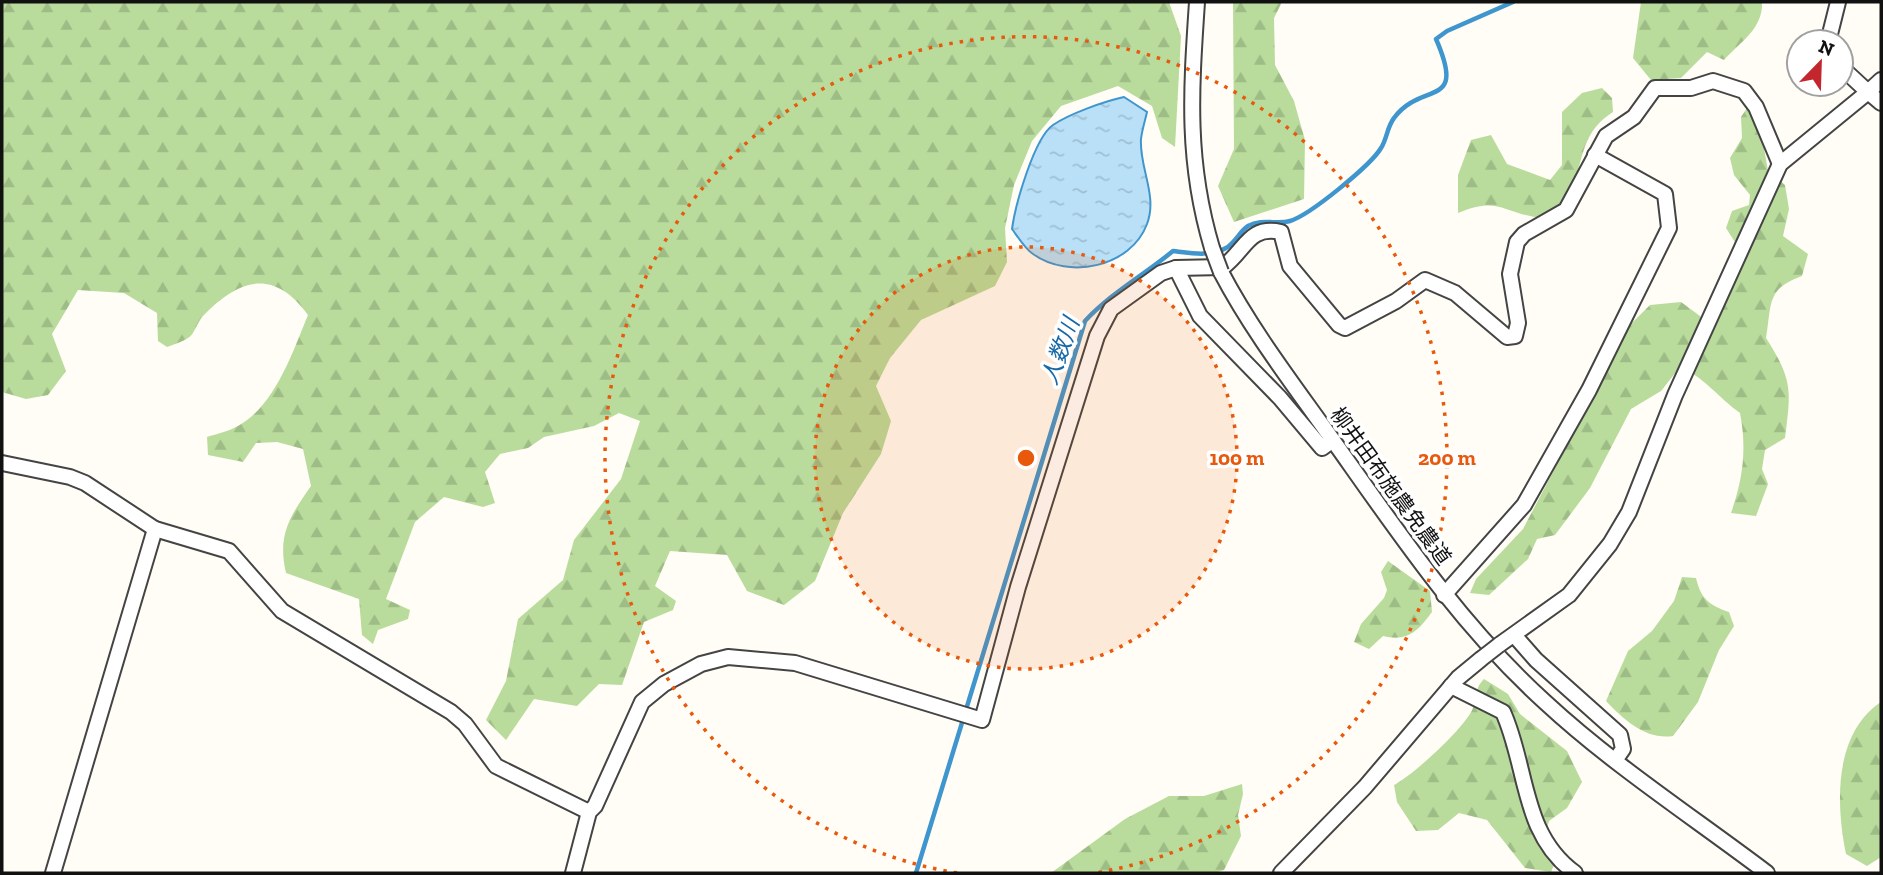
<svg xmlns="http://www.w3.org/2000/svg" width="1883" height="875" font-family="'Zilla Slab','Noto Sans JP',serif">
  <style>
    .forest { fill: url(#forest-firs) }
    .water { fill: url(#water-ripples); stroke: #3f96cf; stroke-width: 2 }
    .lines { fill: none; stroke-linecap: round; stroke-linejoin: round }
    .stream { stroke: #3f96cf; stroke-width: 4.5 }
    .minor-casing { stroke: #444; stroke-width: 18 }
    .minor { stroke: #fff; stroke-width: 14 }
    .minor-bridge-casing { stroke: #444; stroke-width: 18; stroke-linecap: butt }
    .minor-bridge { stroke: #fff; stroke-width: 14 }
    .ring { fill: none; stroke: #e8590c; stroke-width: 3.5; stroke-dasharray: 3.5 7 }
    .labels { text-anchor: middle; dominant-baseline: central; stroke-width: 7; stroke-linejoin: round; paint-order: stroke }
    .street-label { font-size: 21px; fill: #111; stroke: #fff }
    .water-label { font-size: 23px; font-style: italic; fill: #1768a6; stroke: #fff }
    .centre { fill: #e8590c; stroke: #fff; stroke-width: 3.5 }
    .ring-label { font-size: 21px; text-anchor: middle; font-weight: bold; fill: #e8590c; stroke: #fff; stroke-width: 7; stroke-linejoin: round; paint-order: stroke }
  </style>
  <defs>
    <pattern id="forest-firs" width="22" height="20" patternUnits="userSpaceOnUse" patternTransform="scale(1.75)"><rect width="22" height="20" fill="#b9dc9c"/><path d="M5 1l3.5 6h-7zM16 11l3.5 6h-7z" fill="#9ebc85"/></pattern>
    <pattern id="water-ripples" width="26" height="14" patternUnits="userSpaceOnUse" patternTransform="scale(1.75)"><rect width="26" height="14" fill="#b9e0f7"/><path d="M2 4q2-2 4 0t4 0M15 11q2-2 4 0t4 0" fill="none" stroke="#9ebfd3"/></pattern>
  </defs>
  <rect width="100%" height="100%" fill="#fffdf5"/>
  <!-- forest -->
  <g class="forest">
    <path d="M 2,2 L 1169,2 L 1181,36 L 1175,147 L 1162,138 L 1152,106 L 1118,86 L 1061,106 L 1032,141 L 1014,185 L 1005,228 L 1007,262 L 995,286 L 921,320 L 890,358 L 876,386 L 891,421 L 881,454 L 843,513 L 815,581 L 784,605 L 747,591 L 727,555 L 670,551 L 655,586 L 676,601 L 673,610 L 644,622 L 622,685 L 599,684 L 577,706 L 534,699 L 506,740 L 486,720 L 506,681 L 518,619 L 563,580 L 574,540 L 621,479 L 640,421 L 619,413 L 594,426 L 544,437 L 528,448 L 500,454 L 485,472 L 495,503 L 483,507 L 444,497 L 415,522 L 386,599 L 410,610 L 408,619 L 378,630 L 373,644 L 362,635 L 359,599 L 286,573 C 277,535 290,516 311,486 L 303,449 L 277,442 L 256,443 L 243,462 L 208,455 L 207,437 C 217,434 229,431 238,426 C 275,406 293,351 308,315 C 274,268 239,278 203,316 C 197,322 195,334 188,338 C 182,342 174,344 167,347 L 158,341 L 157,313 L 124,293 L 78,290 L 52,334 L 66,371 L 48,395 L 26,399 L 2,392 Z"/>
    <polygon points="1233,2 1282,2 1274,18 1275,65 1294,101 1305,140 1304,199 1234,222 1218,186 1234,149"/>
    <path d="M 1641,2 L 1762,2 C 1763,29 1741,41 1724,60 L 1707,52 L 1681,78 L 1651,80 L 1633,58 Z"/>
    <path d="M 1602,88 L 1612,98 L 1613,112 C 1572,137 1587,180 1560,206 C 1555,211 1548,214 1542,218 C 1504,214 1499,195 1458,213 L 1458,175 L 1471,140 L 1491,135 L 1507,164 L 1550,180 L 1562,165 L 1562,112 L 1582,93 Z"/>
    <path d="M 1747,108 L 1762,137 L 1768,171 L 1785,185 L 1789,209 L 1783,236 L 1808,254 L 1802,276 C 1766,289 1772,303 1766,338 C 1793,380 1791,390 1785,438 L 1765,450 L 1762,469 L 1768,484 L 1756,516 L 1731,513 C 1743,479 1747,449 1740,413 C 1719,398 1704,377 1680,367 L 1661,391 L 1631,409 L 1590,488 L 1555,535 L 1537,539 L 1528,559 L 1489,595 L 1470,593 L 1476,579 L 1523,529 L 1631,324 L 1650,305 L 1681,302 L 1704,319 L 1722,310 L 1745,258 L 1726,228 L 1732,211 L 1749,205 L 1750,195 L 1734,175 L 1730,158 L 1742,138 L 1741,117 Z"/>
    <path d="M 1388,561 L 1430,591 L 1432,612 C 1418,631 1408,642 1383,636 L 1369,649 L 1354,642 L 1361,624 L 1384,598 L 1387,590 L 1381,572 Z"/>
    <path d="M 1682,577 L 1696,578 C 1701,599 1709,605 1729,612 L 1734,626 L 1719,650 L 1698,702 L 1673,736 C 1646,740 1624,720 1606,701 L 1628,651 L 1652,631 L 1674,601 Z"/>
    <path d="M 1484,679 L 1508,694 L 1520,714 L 1567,751 L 1582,782 L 1567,808 L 1549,821 L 1542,843 L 1554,865 L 1551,872 L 1525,868 L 1487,820 L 1459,813 L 1438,830 L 1416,831 L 1397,802 L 1394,785 C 1412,776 1466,727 1473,708 C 1478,696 1474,689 1484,679 Z"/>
    <path d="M 1881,702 L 1881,857 L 1867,866 L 1846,854 C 1836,805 1833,734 1881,702 Z"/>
    <polygon points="1242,784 1243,794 1238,815 1241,836 1224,870 1215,873 1051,873 1125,819 1169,796 1204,796"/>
  </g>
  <!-- water -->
  <path class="water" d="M 1124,97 L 1147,112 C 1145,121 1142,130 1141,139 C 1139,167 1158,196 1147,224 C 1131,267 1069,280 1033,254 C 1025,249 1018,237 1012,229 C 1015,206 1034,138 1053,125 C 1069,114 1105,101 1124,97 Z"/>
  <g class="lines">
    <!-- stream -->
    <path class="stream" d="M 916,873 L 1085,321 C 1111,293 1144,275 1173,251 C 1190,253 1211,257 1226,248 C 1235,243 1240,231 1248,226 C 1262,218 1277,225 1290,221 C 1310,215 1371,165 1381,148 C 1387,139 1387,127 1394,118 C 1422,80 1467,110 1436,39 L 1447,31 L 1513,2"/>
    <!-- minor casing -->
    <g class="minor-casing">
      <g id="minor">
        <path d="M 1197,2 C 1191,91 1186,161 1212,248"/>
        <polyline points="1828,42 1838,2"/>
        <polyline points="1881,80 1868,92 1881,103"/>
        <polyline points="1176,268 1200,316 1280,398 1322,448 1333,440"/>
        <path d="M 1221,272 C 1252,331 1293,384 1332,439 C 1398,532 1460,625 1545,702 C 1613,765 1693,817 1767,873"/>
        <polyline points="2,463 70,477 85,483 155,529 229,551 282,611 451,712 465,724 496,766 589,812"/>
        <polyline points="1444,595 1524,505 1589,390 1669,228 1665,194 1595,155"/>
        <polyline points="1514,635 1536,660 1620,735 1623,749 1616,759"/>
        <polyline points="1499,645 1569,595 1610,544 1629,512 1675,395 1780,164 1868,92 1841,67"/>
        <path d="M 1451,686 L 1503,712 C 1528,767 1521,834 1575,873"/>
        <polyline points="53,873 155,529"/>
        <path d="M 573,873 L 589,812 L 595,806 L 642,702 L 664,684 L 701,664 L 728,657 L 795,663 L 982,720 L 1018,587 L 1097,336 L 1111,309 L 1161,273 L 1176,268 L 1223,267 C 1246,250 1248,225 1281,232 L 1290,266 L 1339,325 L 1345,328 L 1396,301 L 1425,280 L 1455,293 L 1507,337 L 1515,336 L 1518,323 L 1510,274 L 1517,242 L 1524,234 L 1566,210 L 1606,136 L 1634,117 L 1655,88 L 1691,88 L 1713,81 L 1744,91 L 1756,107 L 1780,164"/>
        <polyline points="1281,873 1365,787 1458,678 1481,659"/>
      </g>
    </g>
    <!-- minor -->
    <use href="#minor" class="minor"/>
    <!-- minor-bridge casing -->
    <g class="minor-bridge-casing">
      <g id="minor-bridge">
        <polyline points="1212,248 1221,272"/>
        <polyline points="1481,659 1499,645"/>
      </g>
    </g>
    <!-- minor-bridge -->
    <use href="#minor-bridge" class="minor-bridge"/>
  </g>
  <!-- distance rings -->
  <circle cx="1026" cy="458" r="211" fill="#e8590c" fill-opacity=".12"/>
  <g class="ring">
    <circle cx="1026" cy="458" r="211"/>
    <path d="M957 873A421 421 0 1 1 1095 873"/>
  </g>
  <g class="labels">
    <!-- street labels -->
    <g class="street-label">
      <text transform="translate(1391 486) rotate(54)">柳井田布施農免農道</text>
    </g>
    <!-- water labels -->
    <g class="water-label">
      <text transform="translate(1060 351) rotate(-70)">人数川</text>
    </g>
  </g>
  <circle cx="1026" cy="458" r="10" class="centre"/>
  <g class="ring-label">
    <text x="1237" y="465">100 m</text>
    <text x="1447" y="465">200 m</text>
  </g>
  <!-- border -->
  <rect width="1883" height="875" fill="none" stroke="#111111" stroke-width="7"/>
  <!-- north arrow -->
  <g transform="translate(1820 63) rotate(23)"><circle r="33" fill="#ffffff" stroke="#a0a0a0" stroke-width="2"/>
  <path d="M0-5L12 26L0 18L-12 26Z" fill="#c4262e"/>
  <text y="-10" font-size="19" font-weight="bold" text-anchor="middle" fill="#111111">N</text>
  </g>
</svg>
